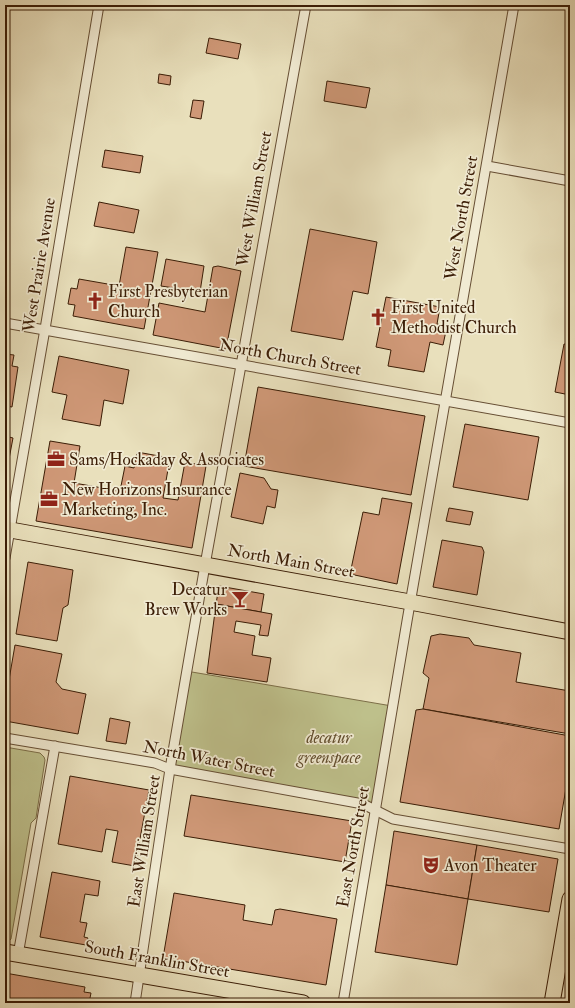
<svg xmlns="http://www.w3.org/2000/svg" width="575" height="1008" font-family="'IM FELL Double Pica',serif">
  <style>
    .green { fill: #bec08b; stroke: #7c6e48 }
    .building { fill: #cf9877; stroke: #3b1d06 }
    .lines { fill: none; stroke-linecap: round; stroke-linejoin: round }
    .minor-casing { stroke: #664e34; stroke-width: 11 }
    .primary-casing { stroke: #3b1d06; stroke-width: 17 }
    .minor { stroke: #f1ebd3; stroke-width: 9 }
    .primary { stroke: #e9e0bc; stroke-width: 15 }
    .labels { text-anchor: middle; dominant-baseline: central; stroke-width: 3.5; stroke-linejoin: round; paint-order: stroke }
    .street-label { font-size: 17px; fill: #3b1d06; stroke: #f1ebd3 }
    .poi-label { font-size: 17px; fill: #3b1d06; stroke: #f1ebd3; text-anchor: start }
    .park-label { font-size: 17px; font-style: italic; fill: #624e2e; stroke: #f1ebd3 }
  </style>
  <rect width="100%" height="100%" fill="#e9e0bc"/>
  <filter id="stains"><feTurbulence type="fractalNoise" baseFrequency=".005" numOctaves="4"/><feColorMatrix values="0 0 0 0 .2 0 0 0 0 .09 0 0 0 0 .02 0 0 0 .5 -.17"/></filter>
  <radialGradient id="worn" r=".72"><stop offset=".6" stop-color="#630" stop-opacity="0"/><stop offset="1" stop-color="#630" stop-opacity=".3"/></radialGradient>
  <!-- green -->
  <g class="green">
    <polygon points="186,671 392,706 375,810 170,769"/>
    <polygon points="5,747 40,753 44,757 45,760 36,818 31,823 11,939 7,943 5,943"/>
  </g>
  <!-- building -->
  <g class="building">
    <polygon points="209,38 241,44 238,59 206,53"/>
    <polygon points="159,74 171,76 170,85 158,83"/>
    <polygon points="327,81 370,88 366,108 324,101"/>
    <polygon points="193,100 204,101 201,119 190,117"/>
    <polygon points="105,150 143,156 140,173 102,167"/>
    <polygon points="99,202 139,210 134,233 94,226"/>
    <polygon points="310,229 377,242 368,294 353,291 343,340 291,331"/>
    <polygon points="126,247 158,252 144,329 73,316 75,305 68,304 71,288 77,289 79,279 119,286"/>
    <polygon points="166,259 204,266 200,292 161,286"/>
    <polygon points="218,266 241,271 226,349 153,335 159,303 205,312 213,267"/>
    <polygon points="386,297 440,307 437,324 447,326 443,345 430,342 424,372 388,366 391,350 376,347"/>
    <polygon points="564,344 570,345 570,395 555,392"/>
    <polygon points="5,354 14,355 12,366 18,367 12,407 6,406 5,411"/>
    <polygon points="59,356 129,370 123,404 104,400 100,426 62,419 67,395 52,392"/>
    <polygon points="258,387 425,416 411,495 244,466"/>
    <polygon points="465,424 539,437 528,500 453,487"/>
    <polygon points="5,436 13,438 5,480"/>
    <polygon points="50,441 80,446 74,483 120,491 125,466 134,468 137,452 170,458 163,498 178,500 185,462 206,466 192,548 36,521"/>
    <polygon points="240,473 264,478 271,489 278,490 275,508 267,506 263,524 231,517"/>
    <polygon points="382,498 412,503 397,584 350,574 363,512 379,515"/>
    <polygon points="449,508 473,512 470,525 446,521"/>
    <polygon points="570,537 570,554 567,552"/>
    <polygon points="442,540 482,547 484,552 477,595 433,587"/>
    <polygon points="28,562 73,570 68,605 63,608 57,641 16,634"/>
    <polygon points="219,586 264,594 261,612 216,604"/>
    <polygon points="216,604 272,614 268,636 259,635 261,625 236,621 234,632 255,636 252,655 271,658 267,682 207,673"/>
    <polygon points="440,634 469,638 474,645 521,653 516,682 570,691 570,734 423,709 429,678 423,673 431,636"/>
    <polygon points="15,645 62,654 56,682 62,689 86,694 78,734 5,721 5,703"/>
    <polygon points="423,709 570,736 570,765 559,829 400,802 416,710"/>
    <polygon points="110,718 130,722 126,744 106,741"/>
    <polygon points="70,776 149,790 135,866 112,862 118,831 106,829 102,852 58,844"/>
    <polygon points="191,795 352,821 345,862 184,836"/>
    <polygon points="394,831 477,845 468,899 386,885"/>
    <polygon points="477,845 558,859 549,912 468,899"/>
    <polygon points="52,872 100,881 98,896 85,894 80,922 87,923 84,937 88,938 86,945 40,937"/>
    <polygon points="386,885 468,899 457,965 375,952"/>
    <polygon points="174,893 245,905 243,920 272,925 275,910 280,909 337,919 326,985 163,958"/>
    <polygon points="5,973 85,987 84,992 91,993 89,1003 5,1003"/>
  </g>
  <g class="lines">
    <!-- minor casing -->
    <g class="minor-casing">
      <g id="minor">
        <polyline points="487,166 570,181"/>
        <polyline points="5,323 570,423"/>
        <polyline points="5,558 45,329 99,5"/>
        <polyline points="5,738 155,763 170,769 363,804 393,819 570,849"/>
        <polyline points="18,955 55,746"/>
        <polyline points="135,1003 170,769 205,565 306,5"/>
        <polyline points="343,1003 407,621 514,5"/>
      </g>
    </g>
    <!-- primary casing -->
    <g class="primary-casing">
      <g id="primary">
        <polyline points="5,529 410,602 570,632"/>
        <polyline points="5,952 303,1003"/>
        <polyline points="552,1003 570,899"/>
      </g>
    </g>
    <!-- minor -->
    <use href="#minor" class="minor"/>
    <!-- primary -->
    <use href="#primary" class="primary"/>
  </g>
  <!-- icons -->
  <defs>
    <g id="church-bare" transform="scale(1.38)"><path d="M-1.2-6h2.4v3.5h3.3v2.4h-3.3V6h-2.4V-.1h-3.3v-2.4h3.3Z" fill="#8f2418" stroke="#f1ebd3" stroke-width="2.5" paint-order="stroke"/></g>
    <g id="office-bare" transform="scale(1.38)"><path d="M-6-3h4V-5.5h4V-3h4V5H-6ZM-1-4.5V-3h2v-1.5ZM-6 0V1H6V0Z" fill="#8f2418" stroke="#f1ebd3" stroke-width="2.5" paint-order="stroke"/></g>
    <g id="bar-bare" transform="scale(1.38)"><path d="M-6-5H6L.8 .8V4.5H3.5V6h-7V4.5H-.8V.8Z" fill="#8f2418" stroke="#f1ebd3" stroke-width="2.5" paint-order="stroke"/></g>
    <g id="theatre-bare" transform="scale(1.38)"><path d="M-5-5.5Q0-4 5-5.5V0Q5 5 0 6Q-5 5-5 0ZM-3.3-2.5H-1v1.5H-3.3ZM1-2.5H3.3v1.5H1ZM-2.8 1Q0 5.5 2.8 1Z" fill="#8f2418" stroke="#f1ebd3" stroke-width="2.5" paint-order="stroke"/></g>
  </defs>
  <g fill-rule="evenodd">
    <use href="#church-bare" x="95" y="301"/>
    <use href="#church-bare" x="378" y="317"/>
    <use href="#office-bare" x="56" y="459"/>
    <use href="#office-bare" x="49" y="499"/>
    <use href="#bar-bare" x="240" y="599"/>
    <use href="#theatre-bare" x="431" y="865"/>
  </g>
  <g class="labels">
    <!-- street labels -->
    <g class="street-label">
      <text transform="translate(254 199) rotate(-80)">West William Street</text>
      <text transform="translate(461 218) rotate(-80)">West North Street</text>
      <text transform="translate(39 265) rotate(-81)">West Prairie Avenue</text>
      <text transform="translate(290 357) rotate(10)">North Church Street</text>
      <text transform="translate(291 561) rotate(10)">North Main Street</text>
      <text transform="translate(209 759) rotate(11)">North Water Street</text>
      <text transform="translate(144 841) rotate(-81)">East William Street</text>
      <text transform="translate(353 847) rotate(-80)">East North Street</text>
      <text transform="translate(157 959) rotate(10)">South Franklin Street</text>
    </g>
    <!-- poi labels -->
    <g class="poi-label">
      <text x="108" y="291">First Presbyterian<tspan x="108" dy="20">Church</tspan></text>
      <text x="391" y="307">First United<tspan x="391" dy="20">Methodist Church</tspan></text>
      <text x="69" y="459">Sams/Hockaday &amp; Associates</text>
      <text x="62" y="489">New Horizons Insurance<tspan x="62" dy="20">Marketing, Inc.</tspan></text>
      <text x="227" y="589" text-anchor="end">Decatur<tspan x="227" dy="20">Brew Works</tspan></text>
      <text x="444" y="865">Avon Theater</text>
    </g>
    <!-- park labels -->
    <g class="park-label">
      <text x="329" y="737">decatur<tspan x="329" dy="20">greenspace</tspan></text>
    </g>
  </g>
  <!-- margin -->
  <rect width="575" height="1008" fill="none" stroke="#e9e0bc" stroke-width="20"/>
  <rect x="6" y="6" width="563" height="996" fill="none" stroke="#3b1d06" stroke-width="2"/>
  <rect x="10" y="10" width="555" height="988" fill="none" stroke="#3b1d06"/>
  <rect width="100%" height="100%" filter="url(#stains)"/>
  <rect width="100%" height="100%" fill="url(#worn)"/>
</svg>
